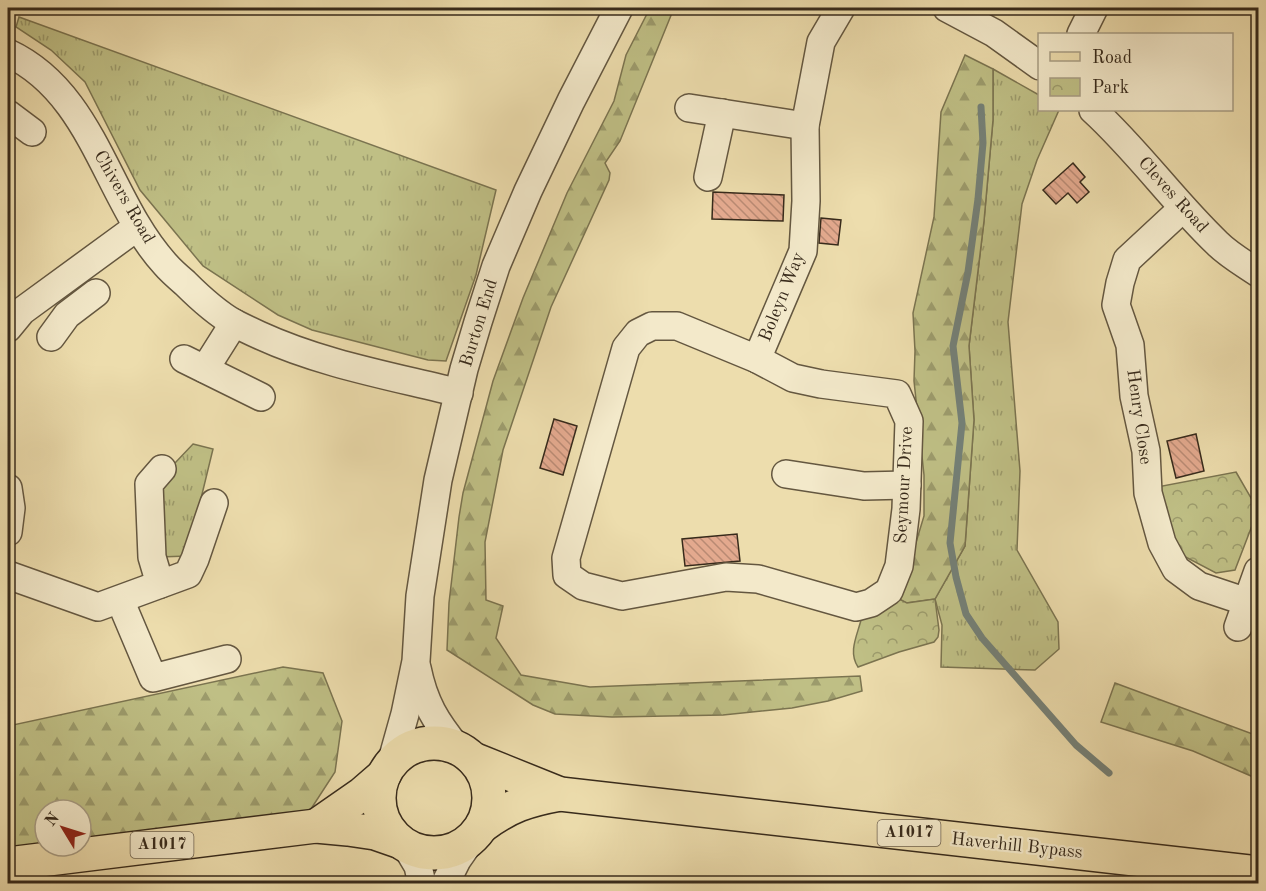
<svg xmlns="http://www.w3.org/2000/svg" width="1266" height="891" font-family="'Old Standard TT',serif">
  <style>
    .grass { fill: url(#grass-tufts); stroke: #7b7450; stroke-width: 1.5 }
    .forest { fill: url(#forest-firs); stroke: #7b7450; stroke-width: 1.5 }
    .park { fill: url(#park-crowns); stroke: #7b7450; stroke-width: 1.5 }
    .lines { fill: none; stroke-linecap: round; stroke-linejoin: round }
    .stream { stroke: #748077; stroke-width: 7 }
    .building { fill: url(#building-back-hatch); stroke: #372a1b; stroke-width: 1.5 }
    .minor-casing { stroke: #645740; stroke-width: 30 }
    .major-casing { stroke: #372a1b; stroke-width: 36 }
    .minor { stroke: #f3e9ca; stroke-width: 27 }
    .major { stroke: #edddad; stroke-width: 33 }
    .labels { text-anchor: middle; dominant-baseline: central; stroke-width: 4.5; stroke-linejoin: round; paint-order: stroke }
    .shield { fill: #f3e9ca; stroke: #6f6350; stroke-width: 1.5 }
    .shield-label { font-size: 16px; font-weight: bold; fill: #372a1b }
    .street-label { font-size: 18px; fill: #372a1b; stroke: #f3e9ca }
  </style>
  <defs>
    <pattern id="grass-tufts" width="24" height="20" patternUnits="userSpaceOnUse" patternTransform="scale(1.5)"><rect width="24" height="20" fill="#bfbf85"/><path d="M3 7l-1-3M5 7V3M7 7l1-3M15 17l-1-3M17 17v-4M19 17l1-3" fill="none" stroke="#9c9b6c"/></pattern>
    <pattern id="forest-firs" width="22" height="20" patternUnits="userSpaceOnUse" patternTransform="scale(1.5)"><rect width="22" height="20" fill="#bfbf85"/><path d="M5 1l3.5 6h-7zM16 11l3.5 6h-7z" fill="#9c9b6c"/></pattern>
    <pattern id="park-crowns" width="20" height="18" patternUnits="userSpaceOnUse" patternTransform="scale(1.5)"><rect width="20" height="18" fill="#bfbf85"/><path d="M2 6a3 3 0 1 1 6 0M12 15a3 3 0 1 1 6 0" fill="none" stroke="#9c9b6c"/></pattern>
    <pattern id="building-back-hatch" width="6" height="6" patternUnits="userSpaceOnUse" patternTransform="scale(1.5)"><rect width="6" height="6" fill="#e3a98e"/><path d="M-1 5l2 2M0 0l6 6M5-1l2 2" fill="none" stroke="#b98a73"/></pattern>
  </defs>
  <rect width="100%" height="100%" fill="#edddad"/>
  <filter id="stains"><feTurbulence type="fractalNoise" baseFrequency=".00333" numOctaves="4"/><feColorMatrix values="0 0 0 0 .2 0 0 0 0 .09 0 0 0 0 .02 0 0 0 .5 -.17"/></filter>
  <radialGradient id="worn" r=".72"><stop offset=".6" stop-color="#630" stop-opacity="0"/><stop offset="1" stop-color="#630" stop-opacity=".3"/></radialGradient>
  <!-- grass -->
  <g class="grass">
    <polygon points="19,17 496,190 476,275 446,361 428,360 312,330 278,315 203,266 140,190 85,82 51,50 16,27"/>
    <polygon points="993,69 1039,95 1040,110 1059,110 1037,160 1022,204 1008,322 1020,471 1017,550 1058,622 1059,649 1035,670 941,667 942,625 935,599 965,546 974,420 969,346 984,221 993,120"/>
    <polygon points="193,444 213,449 187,556 160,557 156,483"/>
  </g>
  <!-- forest -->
  <g class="forest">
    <polygon points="650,8 674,8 620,141 605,163 610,173 609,180 551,307 503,450 485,542 486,600 503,606 496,638 521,675 590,687 860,676 862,691 828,701 792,708 723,715 612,717 555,714 533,705 447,650 449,603 459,517 463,493 493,381 523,298 567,193 614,101 626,55"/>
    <polygon points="965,55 993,69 993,120 984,221 969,346 974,420 965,546 935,599 906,603 899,599 924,516 924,475 914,381 915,351 913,313 934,217 941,112"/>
    <polygon points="283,667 323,673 342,721 335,772 309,812 81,841 81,810 45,810 45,845 8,850 8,726"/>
    <polygon points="1115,683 1258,736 1258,779 1193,751 1101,722"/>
    <polygon points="268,877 317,877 326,883 175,883"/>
  </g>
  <!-- park -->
  <g class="park">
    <polygon points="1236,472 1258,510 1235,570 1216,573 1176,552 1157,487"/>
    <path d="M 899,599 L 907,603 L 935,599 L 939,630 L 938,637 L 934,642 L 899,652 L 858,667 C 848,652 857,636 861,620 Z"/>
  </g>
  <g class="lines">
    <!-- stream -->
    <polyline class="stream" points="981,107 983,143 978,199 968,272 953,346 962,423 950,543 956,577 966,614 982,638 1076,745 1109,773"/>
  </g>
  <!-- building -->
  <g class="building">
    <polygon points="1073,163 1085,177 1080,182 1089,192 1077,203 1068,193 1056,204 1043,190"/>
    <polygon points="713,192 784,195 783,221 712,219"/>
    <polygon points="821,218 841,220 838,245 819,243"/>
    <polygon points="554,419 577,426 563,475 540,468"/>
    <polygon points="1196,434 1204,471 1176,478 1167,441"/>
    <polygon points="737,534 740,561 685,566 682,539"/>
  </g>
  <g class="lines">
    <!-- minor casing -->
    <g class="minor-casing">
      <g id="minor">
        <polyline points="947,8 994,33 1040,66"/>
        <polyline points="1081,34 1094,8"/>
        <path d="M 8,53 C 94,93 106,199 165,264 C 171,271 178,277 185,283 C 200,298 215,312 234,323 C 242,327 250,331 259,335 C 322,364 391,376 459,393"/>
        <polyline points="689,108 805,126"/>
        <path d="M 1093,110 C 1138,151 1173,201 1217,243 C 1229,255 1245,264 1258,273"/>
        <polyline points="8,114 32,132"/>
        <polyline points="708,177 722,113"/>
        <polyline points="1183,208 1127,260 1120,283 1116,305 1130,345 1134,396 1146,451 1148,493 1162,543 1176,569 1199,586 1247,602"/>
        <polygon points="652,326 677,326 757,359 793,378 821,384 897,394 909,421 906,509 899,566 889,591 871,603 856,607 758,579 726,577 622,596 583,586 567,575 566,558 626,348 638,333"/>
        <polyline points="8,328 22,311 137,227"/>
        <polyline points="51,337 67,315 96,293"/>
        <polyline points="184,359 261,397"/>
        <polyline points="757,359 803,251 806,201 805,126 821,42 841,8"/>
        <polyline points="205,369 234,323"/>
        <polyline points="786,474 864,486 907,485"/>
        <polyline points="8,488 11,508 8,532"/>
        <polyline points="8,575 98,607 188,574 195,559 214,503"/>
        <polyline points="160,584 152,557 149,484 162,469"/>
        <polyline points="120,600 153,678 227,659"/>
        <polyline points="1238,627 1258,571"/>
        <path d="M 417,668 C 424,703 436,722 458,749"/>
        <polyline points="391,764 405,714 416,661 420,596 438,480 464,369 478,322 496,266 528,191 571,101 619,8"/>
        <polyline points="406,846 418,866 422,884"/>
        <polyline points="445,884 457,860 471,840"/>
      </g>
    </g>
    <!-- major casing -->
    <g class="major-casing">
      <g id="major">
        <circle cx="434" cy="798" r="55"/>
        <polyline points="473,759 560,794 1258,873"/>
        <polyline points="316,826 362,794 384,775"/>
        <path d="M 482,826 C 509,806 527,800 560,794"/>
        <polyline points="8,864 316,826 348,829 375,833 398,841"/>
      </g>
    </g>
    <!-- minor -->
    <use href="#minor" class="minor"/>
    <!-- major -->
    <use href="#major" class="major"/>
  </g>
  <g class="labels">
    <!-- shield labels -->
    <g class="shield">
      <rect x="877.5" y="820" width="63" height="26" rx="4.5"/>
      <rect x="130.5" y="832" width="63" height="26" rx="4.5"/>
    </g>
    <g class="shield-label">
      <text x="909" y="833">A1017</text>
      <text x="162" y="845">A1017</text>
    </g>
    <!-- street labels -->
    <g class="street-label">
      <text transform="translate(1173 195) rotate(48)">Cleves Road</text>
      <text transform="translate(124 197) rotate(60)">Chivers Road</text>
      <text transform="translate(782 297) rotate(-68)">Boleyn Way</text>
      <text transform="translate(479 323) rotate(-73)">Burton End</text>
      <text transform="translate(1139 417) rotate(82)">Henry Close</text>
      <text transform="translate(904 485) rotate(-87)">Seymour Drive</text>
      <text transform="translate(1017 846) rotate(6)">Haverhill Bypass</text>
    </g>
  </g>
  <!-- margin -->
  <rect width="1266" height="891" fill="none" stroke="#edddad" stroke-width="30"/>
  <rect x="9" y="9" width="1248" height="873" fill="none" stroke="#372a1b" stroke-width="3"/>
  <rect x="15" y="15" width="1236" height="861" fill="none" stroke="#372a1b" stroke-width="1.5"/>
  <!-- legend -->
  <rect x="1038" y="33" width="195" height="78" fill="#f3e9ca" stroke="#a89d84" stroke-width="1.5"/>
  <rect x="1050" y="52" width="30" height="9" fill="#edddad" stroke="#a89d84" stroke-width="1.5"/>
  <text x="1092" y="63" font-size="18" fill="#372a1b">Road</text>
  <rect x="1050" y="78" width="30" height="18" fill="url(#park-crowns)" stroke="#a89d84" stroke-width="1.5"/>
  <text x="1092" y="93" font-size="18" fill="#372a1b">Park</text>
  <!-- north arrow -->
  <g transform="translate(63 828) rotate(308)"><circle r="28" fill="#f3e9ca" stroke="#a89d84" stroke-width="1.5"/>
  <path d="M0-4.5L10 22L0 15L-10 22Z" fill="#8f2418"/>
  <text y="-9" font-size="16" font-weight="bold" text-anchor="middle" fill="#372a1b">N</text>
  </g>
  <rect width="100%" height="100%" filter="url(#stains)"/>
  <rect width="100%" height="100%" fill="url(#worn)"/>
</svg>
